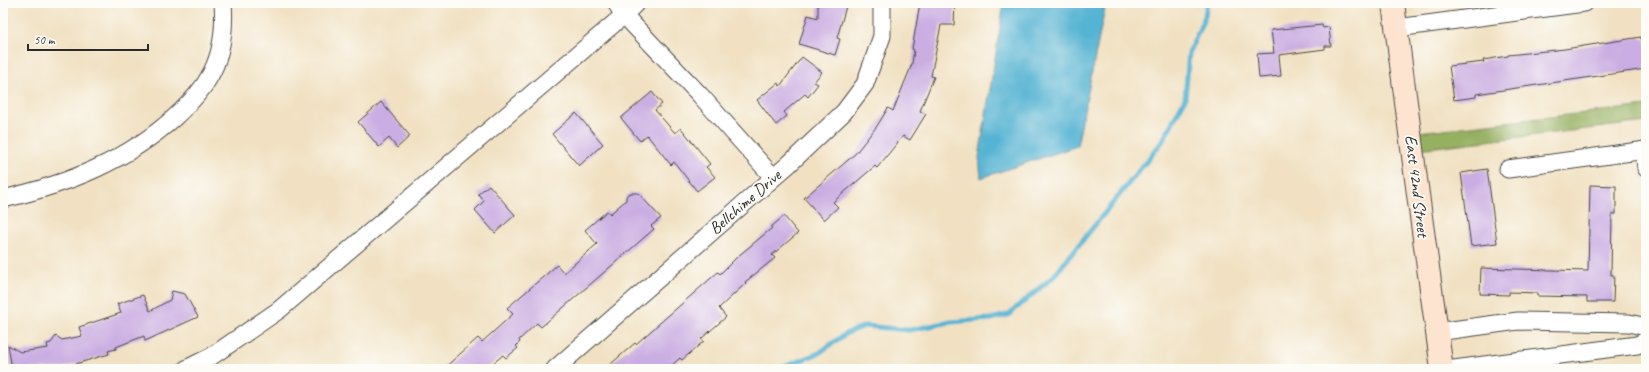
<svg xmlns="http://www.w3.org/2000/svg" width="1649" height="372" font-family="Caveat,sans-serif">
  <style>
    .forest { fill: #96b062; stroke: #606e46 }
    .water { fill: #55b3d3; stroke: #406f7f }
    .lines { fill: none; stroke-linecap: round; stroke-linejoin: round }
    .stream { stroke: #55b3d3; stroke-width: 5 }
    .building { fill: #caade2 }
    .street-casing { stroke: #494642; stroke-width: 19 }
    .secondary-casing { stroke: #494642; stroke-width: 24 }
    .street { stroke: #fff; stroke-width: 17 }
    .secondary { stroke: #fde4d0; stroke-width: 22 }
    .labels { text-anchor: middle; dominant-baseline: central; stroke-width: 3.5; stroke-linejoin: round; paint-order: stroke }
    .street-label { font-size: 17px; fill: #2b2b2b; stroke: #fdfcf7 }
  </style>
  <rect width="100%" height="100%" fill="#fdfcf7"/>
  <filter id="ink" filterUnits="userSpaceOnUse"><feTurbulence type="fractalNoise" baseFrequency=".025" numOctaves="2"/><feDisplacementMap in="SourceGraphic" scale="8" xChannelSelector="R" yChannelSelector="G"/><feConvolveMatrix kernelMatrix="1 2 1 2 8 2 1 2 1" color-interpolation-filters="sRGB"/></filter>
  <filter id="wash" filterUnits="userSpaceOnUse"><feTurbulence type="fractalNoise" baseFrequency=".012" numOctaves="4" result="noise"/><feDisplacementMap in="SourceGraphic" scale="16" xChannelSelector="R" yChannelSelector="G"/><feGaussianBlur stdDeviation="0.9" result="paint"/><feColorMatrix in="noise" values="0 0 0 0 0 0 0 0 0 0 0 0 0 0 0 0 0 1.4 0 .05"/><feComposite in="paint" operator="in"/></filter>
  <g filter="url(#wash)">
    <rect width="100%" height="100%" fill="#f1e1c2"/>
    <!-- forest -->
    <polygon class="forest" points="1646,106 1646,122 1419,149 1418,132"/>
    <!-- water -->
    <polygon class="water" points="1004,3 1106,3 1077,146 981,178 979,157"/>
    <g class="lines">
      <!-- stream -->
      <polyline class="stream" points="779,369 819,353 847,333 865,326 909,330 951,322 991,319 1008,315 1053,277 1162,142 1185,99 1189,53 1205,16 1207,3"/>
    </g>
    <g id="blocks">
      <!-- building -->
      <g class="building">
        <polygon points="818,3 847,3 837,38 840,39 835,55 799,44 808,15 818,18"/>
        <polygon points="920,3 955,3 954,25 941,25 931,76 934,77 920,111 926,114 910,140 903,136 877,168 875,166 833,202 838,207 824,220 804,198 855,154 877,126 888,108 893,111 912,64 914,50 912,49"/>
        <polygon points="1322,25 1323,28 1329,27 1331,46 1325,46 1325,49 1279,55 1281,76 1259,78 1257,54 1274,53 1271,30"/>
        <polygon points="1641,37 1641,39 1646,39 1646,69 1476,94 1476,97 1454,100 1449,66 1484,62 1483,60 1508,56 1508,55 1565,49"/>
        <polygon points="802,57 822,72 814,82 818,84 808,97 805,94 784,112 787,116 776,125 757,100 778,83 780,86"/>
        <polygon points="652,92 662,104 655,110 675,133 681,128 710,164 706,167 715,177 697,191 674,162 671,165 647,135 640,141 621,118"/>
        <polygon points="381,102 410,136 397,148 389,138 379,147 358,122"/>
        <polygon points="576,113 603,144 579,166 552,134"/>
        <polygon points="1487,169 1497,243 1471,246 1461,173"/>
        <polygon points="489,185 515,215 495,233 475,210 484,201 478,194"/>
        <polygon points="1590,185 1616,186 1616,214 1612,214 1611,275 1614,275 1613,302 1587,302 1587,297 1537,296 1537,293 1509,292 1509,295 1480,294 1481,268 1588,271"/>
        <polygon points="630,193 638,193 661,218 651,226 654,229 541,327 537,323 519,340 520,342 516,346 518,348 506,358 503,355 486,369 443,369 478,338 482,342 513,314 507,308 557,265 564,273 597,244 585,230 607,211 610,214 626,200 626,196"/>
        <polygon points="784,216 798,233 772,255 775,258 745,282 746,283 719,308 726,317 701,339 704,341 682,360 680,358 668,369 605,369 635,343 636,344 718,272 720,274 737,257 772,228 771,227"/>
        <polygon points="172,291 185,294 198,317 145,341 144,336 116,347 116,349 108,351 109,354 62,368 12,369 8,345 20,352 48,348 47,344 51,343 56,336 62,340 82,336 79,327 121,313 117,304 143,295 150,311 170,300"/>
      </g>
    </g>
  </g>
  <g filter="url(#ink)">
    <use href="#blocks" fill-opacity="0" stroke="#494642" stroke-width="1"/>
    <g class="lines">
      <!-- street casing -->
      <g class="street-casing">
        <g id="street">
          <polyline points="616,3 624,15 636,3"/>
          <polyline points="1397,28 1584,3"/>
          <polyline points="1644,150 1646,168"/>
          <polyline points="1508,169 1646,150"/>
          <path d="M 3,199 C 68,184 127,161 176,116 C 188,105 200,93 208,79 C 222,56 225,29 223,3"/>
          <polyline points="1437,332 1518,321 1629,323 1646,327"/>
          <polyline points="186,369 212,356 279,310 624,15 700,95 773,177"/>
          <polyline points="555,369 788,165 844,112 865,84 882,36 882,3"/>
          <polyline points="1454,369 1637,345 1646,341"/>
        </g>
      </g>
      <!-- secondary casing -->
      <g class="secondary-casing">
        <polyline id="secondary" points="1393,3 1419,202 1442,369"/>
      </g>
      <!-- street -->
      <use href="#street" class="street"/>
      <!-- secondary -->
      <use href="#secondary" class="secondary"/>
    </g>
  </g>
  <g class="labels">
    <!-- street labels -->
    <g class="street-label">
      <text transform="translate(1417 186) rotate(83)">East 42nd Street</text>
      <text transform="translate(745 202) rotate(-41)">Bellchime Drive</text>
    </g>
  </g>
  <!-- margin -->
  <rect width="1649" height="372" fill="none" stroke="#fdfcf7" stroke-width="16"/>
  <!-- scale -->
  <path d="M28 44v6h120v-6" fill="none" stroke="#2b2b2b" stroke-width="2"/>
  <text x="34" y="44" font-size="12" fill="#2b2b2b" stroke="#fdfcf7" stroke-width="3" paint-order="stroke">50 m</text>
</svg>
